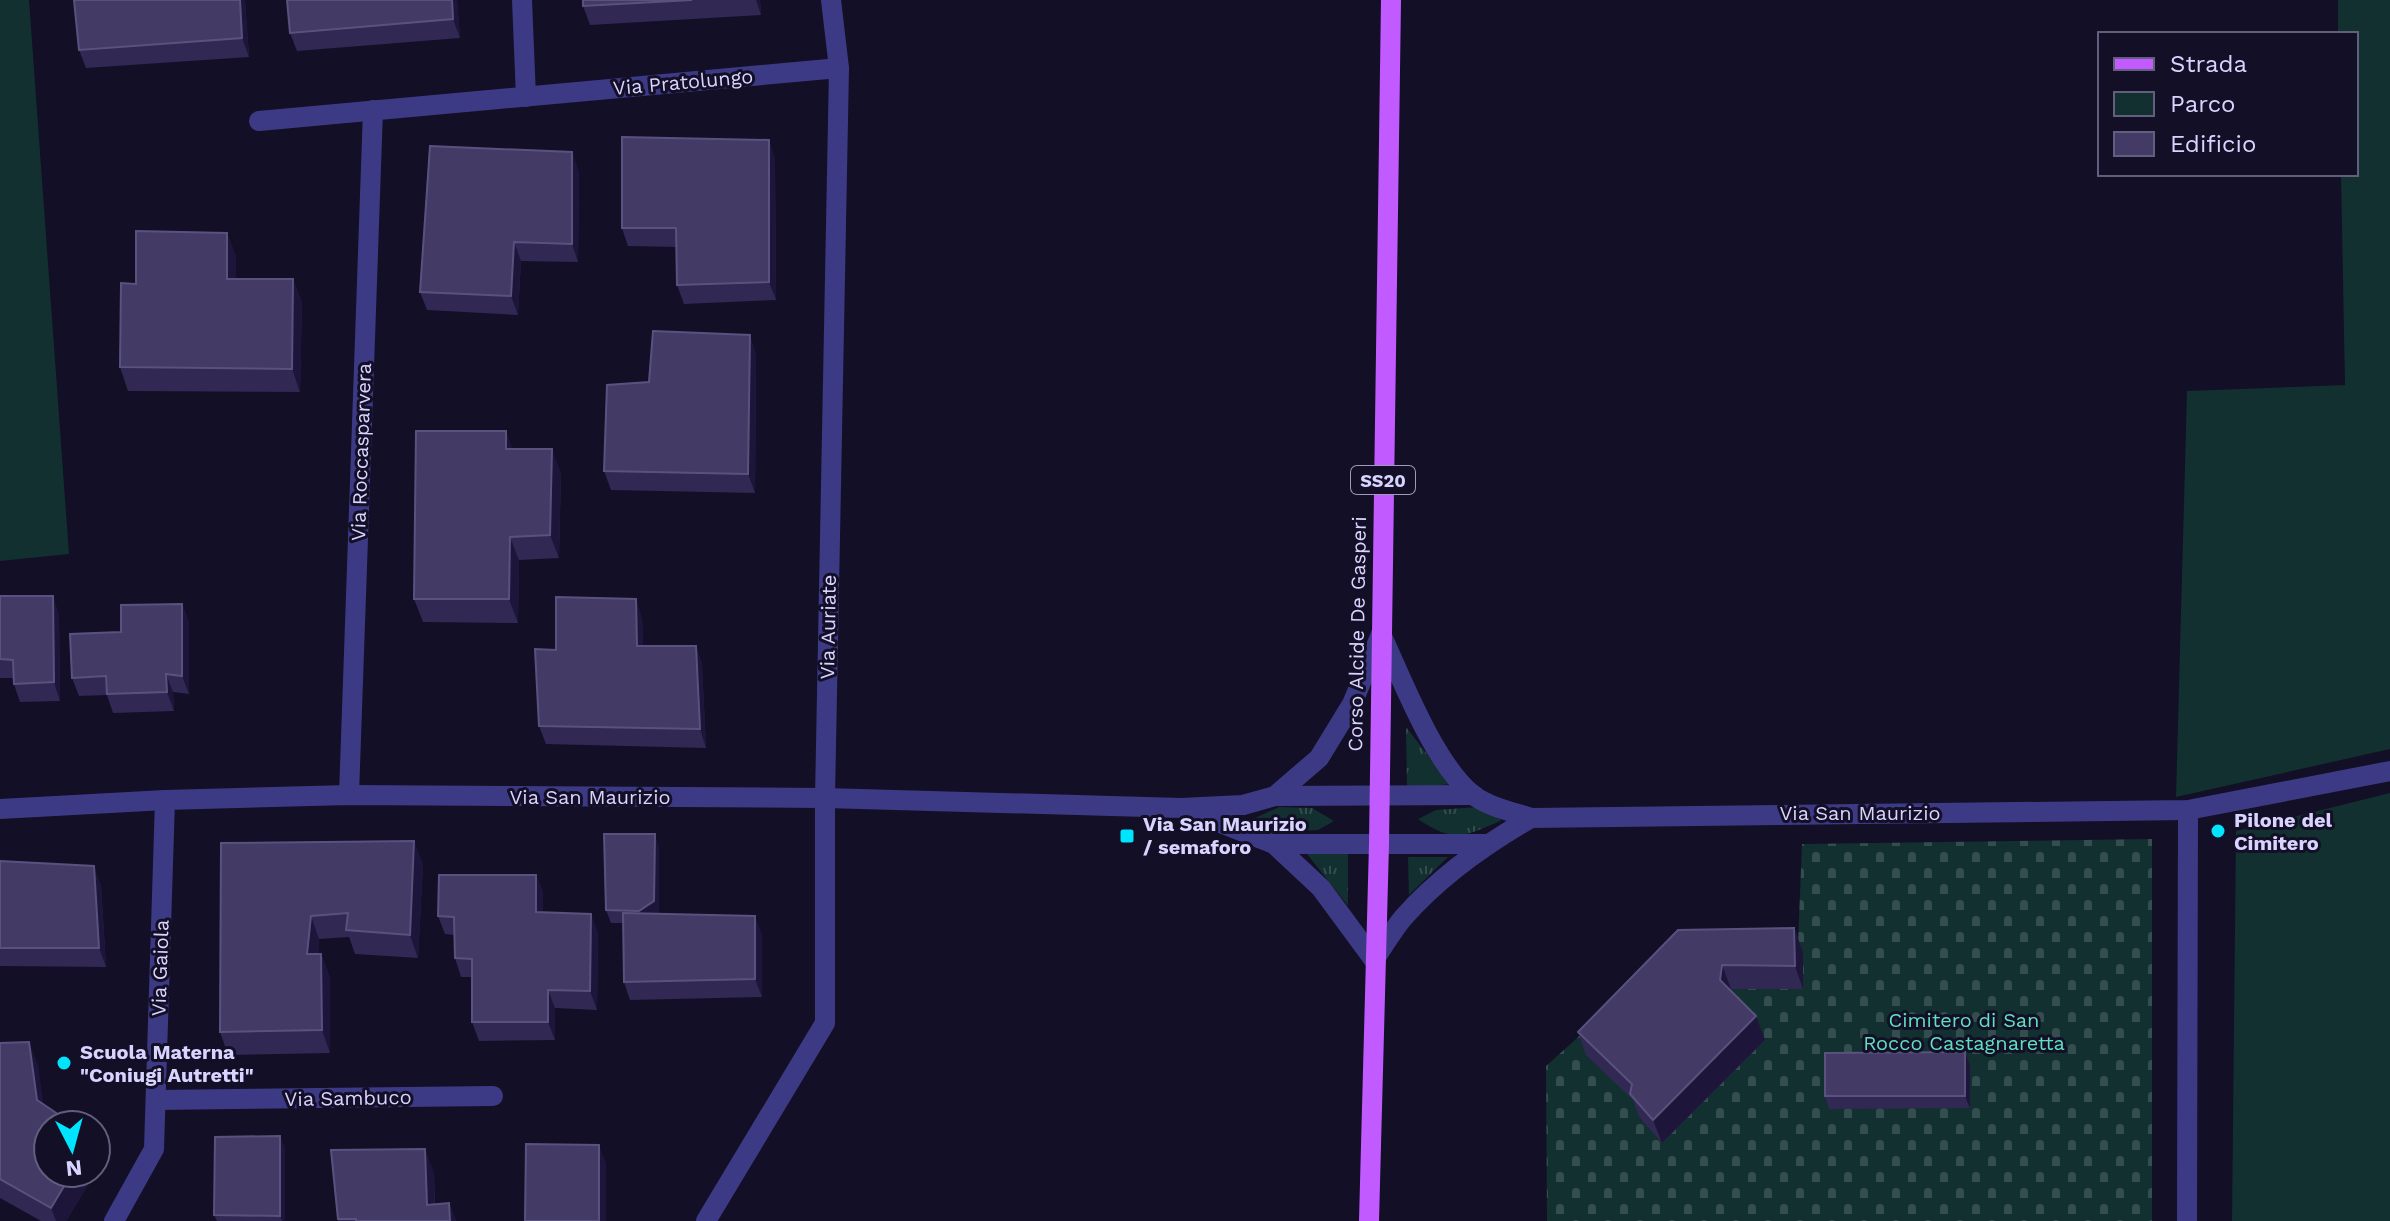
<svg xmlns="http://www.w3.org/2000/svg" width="2390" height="1221" font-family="'Work Sans',sans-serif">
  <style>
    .grass { fill: url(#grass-tufts) }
    .cemetery { fill: url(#cemetery-stones) }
    .park { fill: #12302f }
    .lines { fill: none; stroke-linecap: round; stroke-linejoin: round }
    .minor { stroke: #3d3a85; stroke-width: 20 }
    .major { stroke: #c25bff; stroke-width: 20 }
    .wall { fill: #312854 }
    .shaded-wall { fill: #1d163a }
    .building { fill: #433a66; stroke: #5a527e; stroke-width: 2 }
    .poi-dot { fill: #00e5ff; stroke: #130f26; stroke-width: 3 }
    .labels { text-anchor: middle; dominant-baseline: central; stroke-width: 6; stroke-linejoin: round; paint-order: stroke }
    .shield { fill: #130f26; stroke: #9e99be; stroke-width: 2 }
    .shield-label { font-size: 18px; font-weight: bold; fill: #d9d4ff }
    .street-label { font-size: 20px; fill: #d9d4ff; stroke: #130f26 }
    .poi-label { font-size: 20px; font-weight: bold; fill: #d9d4ff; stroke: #130f26; text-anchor: start }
    .park-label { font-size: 20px; fill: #5fe0c0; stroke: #130f26 }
  </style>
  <defs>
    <pattern id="grass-tufts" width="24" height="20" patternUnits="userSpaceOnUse" patternTransform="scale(2)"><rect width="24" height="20" fill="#12302f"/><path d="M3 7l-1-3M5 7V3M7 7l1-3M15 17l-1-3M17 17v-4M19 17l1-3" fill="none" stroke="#344d4e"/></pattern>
    <pattern id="cemetery-stones" width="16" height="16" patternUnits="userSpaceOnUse" patternTransform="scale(2)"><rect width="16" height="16" fill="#12302f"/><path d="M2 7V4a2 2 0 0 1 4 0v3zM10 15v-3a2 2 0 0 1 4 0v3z" fill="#344d4e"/></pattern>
  </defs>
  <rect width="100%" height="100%" fill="#130f26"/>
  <!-- grass -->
  <g class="grass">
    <polygon points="1406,727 1450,784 1407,789"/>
    <polygon points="1279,807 1312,808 1334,821 1318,830 1273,832 1253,819"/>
    <path d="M 1478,807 L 1502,820 C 1466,836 1454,844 1418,819 L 1436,810 Z"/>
    <polygon points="1348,853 1348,906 1307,854"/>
    <polygon points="1408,857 1448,857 1409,895"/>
  </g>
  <!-- cemetery -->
  <polygon class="cemetery" points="2152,839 2152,1221 1547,1221 1546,1066 1677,948 1798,943 1802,844"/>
  <!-- park -->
  <g class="park">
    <polygon points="0,0 29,0 69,554 0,561"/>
    <polygon points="2338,0 2390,0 2390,749 2176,797 2187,391 2345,385 2341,174 2356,174 2356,34 2338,34"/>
    <polygon points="2390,793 2390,1221 2232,1221 2236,831"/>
  </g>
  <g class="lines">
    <!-- minor -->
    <g class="minor">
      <polyline points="522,0 526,97"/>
      <polyline points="259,121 839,68"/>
      <path d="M 1381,634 C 1402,679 1434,764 1473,795 C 1489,807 1513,812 1531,818 L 2188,810 L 2390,771"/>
      <polyline points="349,795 373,110"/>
      <polyline points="1275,796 1474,795"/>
      <polyline points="0,809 165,800 349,795 825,798 1181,808 1243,805 1275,796 1319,758 1352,704 1381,634"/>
      <path d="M 1192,812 L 1274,844 L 1321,888 L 1374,960 C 1384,946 1392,931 1403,918 C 1439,877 1484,845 1531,818"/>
      <polyline points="1274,844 1486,844"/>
      <polyline points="156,1100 493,1096"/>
      <polyline points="114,1221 154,1149 165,800"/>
      <polyline points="706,1221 825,1023 825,798 839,68 831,0"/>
      <polyline points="2187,1221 2188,810"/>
    </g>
    <!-- major -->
    <polyline class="major" points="1369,1221 1379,844 1391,0"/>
  </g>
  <!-- wall -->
  <g class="wall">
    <polygon points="74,0 245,0 249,57 86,68 79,50"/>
    <polygon points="287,0 457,0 460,38 297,51 290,33"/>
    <polygon points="583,0 760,0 761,15 590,25 583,6"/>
    <polygon points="775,158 776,300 684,304 677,285 677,247 628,246 622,228"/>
    <polygon points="579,171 578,262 521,261 518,315 427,310 420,292"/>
    <polygon points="227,233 236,257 236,279 293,279 302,303 300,392 128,391 120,367 136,284"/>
    <polygon points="756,354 755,493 611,490 604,471 649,382"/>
    <polygon points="506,431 512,449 561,473 559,558 519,560 518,623 423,622 414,599"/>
    <polygon points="0,596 59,614 60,701 20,702 14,684 13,678 0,678"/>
    <polygon points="182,604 189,622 189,694 173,692 174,711 113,713 107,695 79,696 72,678 121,632"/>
    <polygon points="642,618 643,646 696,646 702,665 706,748 546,744 539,726 556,650"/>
    <polygon points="221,843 423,864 418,958 355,954 349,937 319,939 318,954 321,954 330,978 330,1053 228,1055 220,1032"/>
    <polygon points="659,847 659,914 762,934 762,997 630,1000 624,982 623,923 611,923 606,910"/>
    <polygon points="0,861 101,885 106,967 0,966"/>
    <polygon points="536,875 543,893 543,912 598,932 597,1010 555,1008 555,1040 479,1041 472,1022 472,977 461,977 455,958 454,935 445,934 438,916"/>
    <polygon points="1794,928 1803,952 1803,989 1731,989 1731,991 1765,1040 1662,1143 1639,1117 1633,1100 1586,1055 1578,1032"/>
    <polygon points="0,1043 38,1065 48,1173 95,1173 66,1221 41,1221 0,1198"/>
    <polygon points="1970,1065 1970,1108 1829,1109 1825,1096"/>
    <polygon points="285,1148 285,1221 217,1221 214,1215"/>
    <polygon points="434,1173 435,1204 449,1203 456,1221 338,1221 338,1219"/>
  </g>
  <!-- shaded-wall -->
  <g class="shaded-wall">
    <polygon points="240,0 245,0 249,57 242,38"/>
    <polygon points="452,0 457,0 460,38 453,19"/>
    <polygon points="756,0 760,0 761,15"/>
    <polygon points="769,140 775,158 776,300 769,282"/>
    <polygon points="572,152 579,171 578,262 572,244"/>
    <polygon points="227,233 236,257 236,302 227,279"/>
    <polygon points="514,242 521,261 518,315 511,296"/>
    <polygon points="293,279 302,303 300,392 292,369"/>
    <polygon points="750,335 756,354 755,493 748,474"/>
    <polygon points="506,431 515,455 506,449"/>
    <polygon points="552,449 561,473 559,558 550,535"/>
    <polygon points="510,537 519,560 518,623 509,599"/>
    <polygon points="53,596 59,614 60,701 54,682"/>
    <polygon points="636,599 642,618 644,664 637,646"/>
    <polygon points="182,604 189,622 189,694 182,676"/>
    <polygon points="696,646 702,665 706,748 700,729"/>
    <polygon points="166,674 173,692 174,711 167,692"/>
    <polygon points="655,834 659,847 659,914 643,924 639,911"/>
    <polygon points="414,841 423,864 418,958 410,935"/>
    <polygon points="94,866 101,885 106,967 99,948"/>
    <polygon points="536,875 543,893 543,930 536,912"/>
    <polygon points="591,914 598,932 597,1010 590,991"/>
    <polygon points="311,916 319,939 315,977 307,954"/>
    <polygon points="755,916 762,934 762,997 755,979"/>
    <polygon points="1794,928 1803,952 1803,989 1795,966"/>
    <polygon points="321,954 330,978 330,1053 322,1030"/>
    <polygon points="1722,965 1731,989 1728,1004 1720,980"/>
    <polygon points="548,990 555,1008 555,1040 548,1022"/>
    <polygon points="1756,1016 1765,1040 1662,1143 1653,1120"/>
    <polygon points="29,1042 38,1065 46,1123 37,1100"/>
    <polygon points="1965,1052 1970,1065 1970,1108 1965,1096"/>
    <polygon points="280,1136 285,1148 285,1221 282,1221 280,1216"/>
    <polygon points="599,1145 606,1163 606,1221 599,1221"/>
    <polygon points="96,1147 102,1162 96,1171"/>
    <polygon points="425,1149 434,1173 435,1221 427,1205"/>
    <polygon points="72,1173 95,1173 66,1221 56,1221 51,1208"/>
    <polygon points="449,1203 456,1221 450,1221"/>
  </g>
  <!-- building -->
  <g class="building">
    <polygon points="74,0 240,0 242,38 79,50"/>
    <polygon points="287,0 452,0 453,19 290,33"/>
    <polygon points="583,0 692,0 583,6"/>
    <polygon points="622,137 769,140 769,282 677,285 676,228 622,228"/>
    <polygon points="430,146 572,152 572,244 514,242 511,296 420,292"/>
    <polygon points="136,231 227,233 227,279 293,279 292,369 120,367 121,283 136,284"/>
    <polygon points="653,331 750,335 748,474 604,471 607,385 649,382"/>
    <polygon points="416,431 506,431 506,449 552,449 550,535 510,537 509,599 414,599"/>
    <polygon points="0,596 53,596 54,682 14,684 13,660 0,659"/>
    <polygon points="556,597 636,599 637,646 696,646 700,729 539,726 535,649 556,650"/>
    <polygon points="182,604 182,676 166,674 167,692 107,694 106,676 72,678 70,634 121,632 121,605"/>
    <polygon points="604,834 655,834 654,901 639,911 606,910"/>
    <polygon points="414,841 410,935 346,930 348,913 311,916 307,954 321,954 322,1030 220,1032 221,843"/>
    <polygon points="0,861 94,866 99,948 0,948"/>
    <polygon points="439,875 536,875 536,912 591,914 590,991 548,990 548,1022 472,1022 472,959 455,958 454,917 438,916"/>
    <polygon points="623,913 755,916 755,979 624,982"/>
    <polygon points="1794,928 1795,966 1722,965 1720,980 1756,1016 1653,1120 1630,1094 1632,1084 1578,1032 1678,930"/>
    <polygon points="29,1042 37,1100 74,1125 48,1125 48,1173 72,1173 51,1208 0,1179 0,1043"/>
    <polygon points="1965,1052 1965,1096 1825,1096 1825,1053"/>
    <polygon points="280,1136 280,1216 214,1215 215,1137"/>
    <polygon points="526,1144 599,1145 599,1221 525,1221"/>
    <polygon points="425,1149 427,1205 449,1203 450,1221 356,1221 356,1219 338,1219 331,1150"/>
  </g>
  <!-- markers -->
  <g class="poi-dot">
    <circle cx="2218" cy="831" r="8"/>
    <rect x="1119" y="828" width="16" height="16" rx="4"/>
    <circle cx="64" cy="1063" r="8"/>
  </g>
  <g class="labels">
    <!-- shield labels -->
    <rect class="shield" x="1351" y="466" width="64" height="28" rx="6"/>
    <g class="shield-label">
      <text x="1383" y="480">SS20</text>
    </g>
    <!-- street labels -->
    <g class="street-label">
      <text transform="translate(683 82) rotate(-5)">Via Pratolungo</text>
      <text transform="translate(361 452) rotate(-88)">Via Roccasparvera</text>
      <text transform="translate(828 627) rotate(-89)">Via Auriate</text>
      <text transform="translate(1357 634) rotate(-89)">Corso Alcide De Gasperi</text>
      <text x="590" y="797">Via San Maurizio</text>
      <text x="1860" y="813">Via San Maurizio</text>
      <text transform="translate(160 968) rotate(-88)">Via Gaiola</text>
      <text transform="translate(348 1098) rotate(-1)">Via Sambuco</text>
    </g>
    <!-- poi labels -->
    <g class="poi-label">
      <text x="2234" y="820">Pilone del<tspan x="2234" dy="23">Cimitero</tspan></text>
      <text x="1143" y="824">Via San Maurizio<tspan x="1143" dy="23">/ semaforo</tspan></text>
      <text x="80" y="1052">Scuola Materna<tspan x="80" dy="23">"Coniugi Autretti"</tspan></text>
    </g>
    <!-- park labels -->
    <g class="park-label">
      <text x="1964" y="1020">Cimitero di San<tspan x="1964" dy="23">Rocco Castagnaretta</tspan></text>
    </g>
  </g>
  <!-- legend -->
  <rect x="2098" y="32" width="260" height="144" fill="#130f26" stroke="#625e7d" stroke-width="2"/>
  <rect x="2114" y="58" width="40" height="12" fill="#c25bff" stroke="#625e7d" stroke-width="2"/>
  <text x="2170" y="72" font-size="24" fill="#d9d4ff">Strada</text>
  <rect x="2114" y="92" width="40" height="24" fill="#12302f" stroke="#625e7d" stroke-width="2"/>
  <text x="2170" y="112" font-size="24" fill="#d9d4ff">Parco</text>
  <rect x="2114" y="132" width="40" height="24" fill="#433a66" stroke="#625e7d" stroke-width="2"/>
  <text x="2170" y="152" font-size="24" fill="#d9d4ff">Edificio</text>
  <!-- north arrow -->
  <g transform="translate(72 1149) rotate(174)"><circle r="38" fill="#130f26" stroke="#625e7d" stroke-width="2"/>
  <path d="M0-6L14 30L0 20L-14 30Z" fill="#00e5ff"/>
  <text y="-12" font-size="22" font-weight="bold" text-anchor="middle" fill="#d9d4ff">N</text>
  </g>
</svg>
